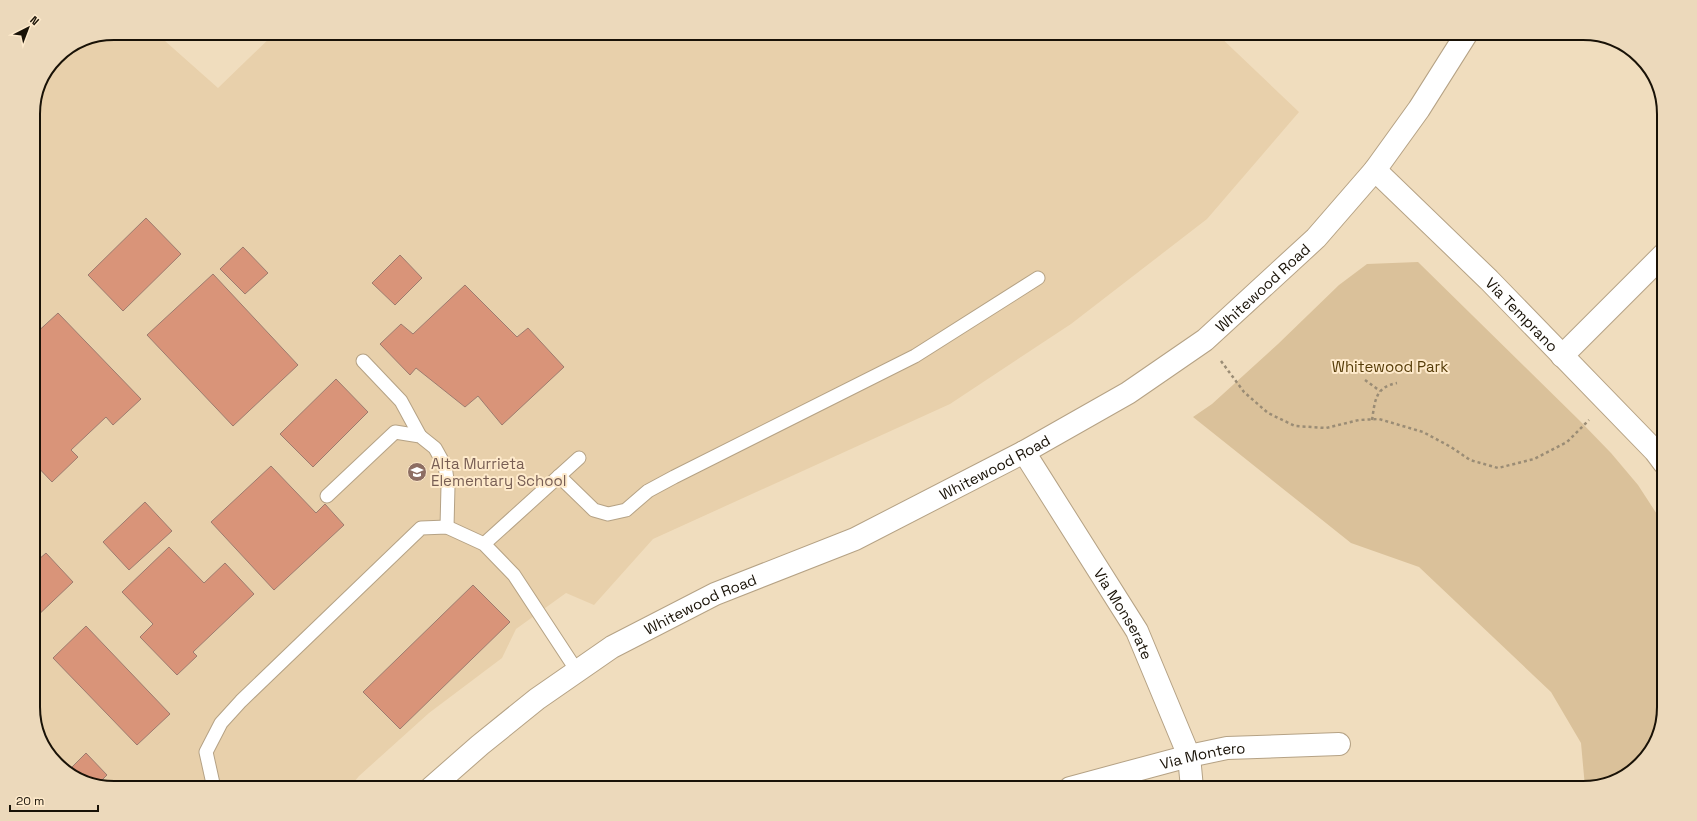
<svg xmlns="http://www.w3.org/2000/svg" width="1697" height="821" font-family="'Space Grotesk',sans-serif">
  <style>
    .built { fill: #e8d0ab }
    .green { fill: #dac19a }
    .building { fill: #d99479; stroke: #9d7b6e }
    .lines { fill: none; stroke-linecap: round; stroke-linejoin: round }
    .service-casing { stroke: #b5a285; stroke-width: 15 }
    .minor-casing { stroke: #b5a285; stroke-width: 24 }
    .secondary-casing { stroke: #b5a285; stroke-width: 24 }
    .path { stroke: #9a8c75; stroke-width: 2.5; stroke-dasharray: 3 3; stroke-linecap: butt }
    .service { stroke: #fff; stroke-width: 13 }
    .minor { stroke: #fff; stroke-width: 22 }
    .secondary { stroke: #fff; stroke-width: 22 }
    .labels { text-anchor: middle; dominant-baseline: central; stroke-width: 4; stroke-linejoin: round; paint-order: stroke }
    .street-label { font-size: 15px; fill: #191207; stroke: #feeacb }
    .park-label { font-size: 15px; fill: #563c08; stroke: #feeacb }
    .education-label { font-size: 15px; fill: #785e54; stroke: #feeacb; text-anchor: start }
    .rim { fill: none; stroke: #191207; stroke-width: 2 }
  </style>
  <rect width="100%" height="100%" fill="#f0ddbe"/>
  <!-- built -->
  <polygon class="built" points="114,33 156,33 218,88 275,33 1216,33 1299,112 1207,219 1071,324 950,404 653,539 594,605 566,593 516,629 502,658 429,713 359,776 349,788 114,788 78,780 47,752 33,712 33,109 41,78 57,57 83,39"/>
  <!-- green -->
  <polygon class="green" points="1418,262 1580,421 1611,453 1638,485 1664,525 1664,707 1656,743 1628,774 1585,787 1581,743 1551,692 1419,567 1351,543 1193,417 1212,404 1278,344 1339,285 1367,264"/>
  <!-- building -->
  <g class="building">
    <polygon points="146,218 181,254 123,311 88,275"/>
    <polygon points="243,247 268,273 245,294 220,269"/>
    <polygon points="400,255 422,278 395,305 372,283"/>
    <polygon points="213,274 298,365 233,426 147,335"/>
    <polygon points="465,285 517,337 528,328 564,367 502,425 478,396 465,407 416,368 410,375 380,344 401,324 413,334"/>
    <polygon points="58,313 141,399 113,425 106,417 71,450 78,457 52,482 33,462 33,350 36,347 33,345 33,336"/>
    <polygon points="336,379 368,412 313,467 280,434"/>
    <polygon points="271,466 316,513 325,504 344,525 274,590 211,522"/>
    <polygon points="145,502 172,531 129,570 103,542"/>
    <polygon points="169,547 204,583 225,563 254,594 193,652 197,656 177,675 140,637 153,624 122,592"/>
    <polygon points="46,553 73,582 33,620 33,555 38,560"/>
    <polygon points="473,585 510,622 400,729 363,692"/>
    <polygon points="86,626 170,714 137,745 53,658"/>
    <polygon points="86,753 107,775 98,784 78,780 68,771"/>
  </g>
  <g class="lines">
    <!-- service casing -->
    <g class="service-casing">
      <g id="service">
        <polyline points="363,361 401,401 420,436"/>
        <polyline points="559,476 594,510 608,514 626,510 648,491 674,477 915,356 1038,278"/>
        <polyline points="327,496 395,432 420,436 435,448 445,466 448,486 447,527"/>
        <polyline points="484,544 579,458"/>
        <polyline points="214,788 206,752 221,723 241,701 421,528 447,527 484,544 514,575 577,671"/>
      </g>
    </g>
    <!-- minor casing -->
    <g class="minor-casing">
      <g id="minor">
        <path id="s1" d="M 1375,170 L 1489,280 L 1655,451 L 1664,463"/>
        <polyline points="1562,356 1664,254"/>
        <path id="s2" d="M 1024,452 L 1137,631 L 1189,756 L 1192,788"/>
        <path id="s3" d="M 1070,788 L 1189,756 L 1227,748 L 1339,744"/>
      </g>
    </g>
    <!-- secondary casing -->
    <g class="secondary-casing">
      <g id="secondary">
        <path id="s4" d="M 431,788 L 480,745 L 537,699 L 612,647 L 715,594 L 855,539 L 1024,452 L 1128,393 L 1205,340 L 1316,238 L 1375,170 L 1419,109 L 1467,33"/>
      </g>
    </g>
    <!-- path -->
    <g class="path">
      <polyline points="1221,361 1244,392 1268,413 1295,426 1326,428 1359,420 1379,419 1423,432 1451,447 1470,460 1498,468 1534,459 1567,442 1589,420"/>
      <polyline points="1365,380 1380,391"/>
      <path d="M 1372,420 C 1375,401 1375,387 1397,383"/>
    </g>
    <!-- service -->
    <use href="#service" class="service"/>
    <!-- minor -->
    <use href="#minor" class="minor"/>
    <!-- secondary -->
    <use href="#secondary" class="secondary"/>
  </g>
  <!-- icons -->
  <defs>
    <g id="school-disc" transform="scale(1)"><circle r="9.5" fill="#8d6e63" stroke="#feeacb"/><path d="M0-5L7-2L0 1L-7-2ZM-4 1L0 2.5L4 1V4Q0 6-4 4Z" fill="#fff"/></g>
  </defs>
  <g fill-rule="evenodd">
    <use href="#school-disc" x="417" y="472"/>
  </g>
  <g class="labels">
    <!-- street labels -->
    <g class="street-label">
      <text stroke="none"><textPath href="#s4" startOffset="977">Whitewood Road</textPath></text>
      <text stroke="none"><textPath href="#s1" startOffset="206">Via Temprano</textPath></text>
      <text stroke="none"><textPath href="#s4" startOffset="653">Whitewood Road</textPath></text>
      <text stroke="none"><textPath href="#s4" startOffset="328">Whitewood Road</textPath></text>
      <text stroke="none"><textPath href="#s2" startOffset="190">Via Monserate</textPath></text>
      <text stroke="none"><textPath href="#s3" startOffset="137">Via Montero</textPath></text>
    </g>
    <!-- park labels -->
    <g class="park-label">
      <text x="1390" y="366">Whitewood Park</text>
    </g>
    <!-- education labels -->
    <g class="education-label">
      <text x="431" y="463">Alta Murrieta<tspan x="431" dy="17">Elementary School</tspan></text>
    </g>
  </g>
  <!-- crop -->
  <path d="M0 0H1697V821H0ZM114 40H1583A74 74 0 0 1 1657 114V707A74 74 0 0 1 1583 781H114A74 74 0 0 1 40 707V114A74 74 0 0 1 114 40Z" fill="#ecd9bb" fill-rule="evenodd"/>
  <path class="rim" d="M114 40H1583A74 74 0 0 1 1657 114V707A74 74 0 0 1 1583 781H114A74 74 0 0 1 40 707V114A74 74 0 0 1 114 40Z"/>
  <!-- north arrow -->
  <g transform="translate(28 28) rotate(42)" stroke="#feeacb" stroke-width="3" paint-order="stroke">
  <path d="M0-3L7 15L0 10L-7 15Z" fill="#191207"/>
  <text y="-6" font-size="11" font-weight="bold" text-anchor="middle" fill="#191207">N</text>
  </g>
  <!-- scale -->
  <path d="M10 805v6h88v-6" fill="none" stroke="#191207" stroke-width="2"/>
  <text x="16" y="805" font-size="12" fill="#191207" stroke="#feeacb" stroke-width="3" paint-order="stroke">20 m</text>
</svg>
